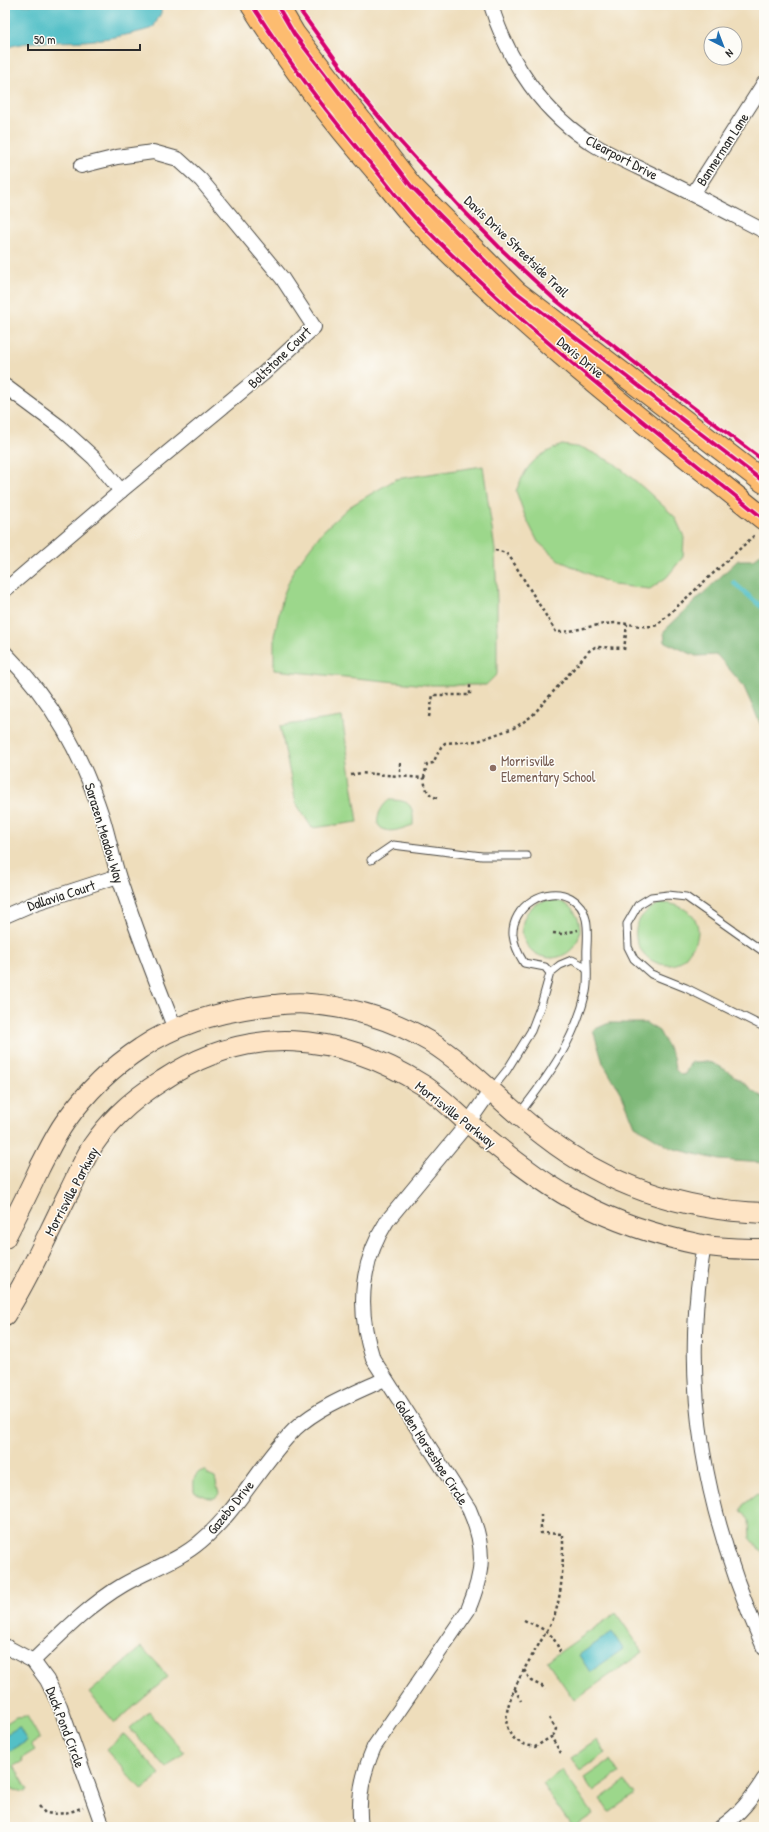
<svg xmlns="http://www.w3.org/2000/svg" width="769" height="1832" font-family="'Patrick Hand',sans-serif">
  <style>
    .green { fill: #9cd78b; stroke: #64815b }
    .forest { fill: #7db877; stroke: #547251 }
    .water { fill: #52c0c7; stroke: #3e7679 }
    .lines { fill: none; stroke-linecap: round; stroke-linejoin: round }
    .stream { stroke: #52c0c7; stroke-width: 4.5 }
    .lane-casing { stroke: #484641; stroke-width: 9 }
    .street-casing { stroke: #484641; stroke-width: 16 }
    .secondary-casing { stroke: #484641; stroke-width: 22 }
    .primary-casing { stroke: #484641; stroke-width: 24 }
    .path { stroke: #484641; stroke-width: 2.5; stroke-dasharray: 3 3; stroke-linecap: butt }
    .lane { stroke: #fff; stroke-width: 7 }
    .street { stroke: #fff; stroke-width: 14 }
    .secondary { stroke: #fee4c5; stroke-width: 20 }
    .primary { stroke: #fdbc6f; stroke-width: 22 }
    .cycleway-casing { stroke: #fdfcf7; stroke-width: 6 }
    .cycleway { stroke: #d6006c; stroke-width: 4 }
    .education-dot { fill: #8d6e63; stroke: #fdfcf7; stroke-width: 1.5 }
    .labels { text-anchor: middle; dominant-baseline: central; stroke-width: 3; stroke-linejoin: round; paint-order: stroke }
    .street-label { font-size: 14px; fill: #2b2b2b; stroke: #fdfcf7 }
    .education-label { font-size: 14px; fill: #785e54; stroke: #fdfcf7; text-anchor: start }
  </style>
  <rect width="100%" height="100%" fill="#fdfcf7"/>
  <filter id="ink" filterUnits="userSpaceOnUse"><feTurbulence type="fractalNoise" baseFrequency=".025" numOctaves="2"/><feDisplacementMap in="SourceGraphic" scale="8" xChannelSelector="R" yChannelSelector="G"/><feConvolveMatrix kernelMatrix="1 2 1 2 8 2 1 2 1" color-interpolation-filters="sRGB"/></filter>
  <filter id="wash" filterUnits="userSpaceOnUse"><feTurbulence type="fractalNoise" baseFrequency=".012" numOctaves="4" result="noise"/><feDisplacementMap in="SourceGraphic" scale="16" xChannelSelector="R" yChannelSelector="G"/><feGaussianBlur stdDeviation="0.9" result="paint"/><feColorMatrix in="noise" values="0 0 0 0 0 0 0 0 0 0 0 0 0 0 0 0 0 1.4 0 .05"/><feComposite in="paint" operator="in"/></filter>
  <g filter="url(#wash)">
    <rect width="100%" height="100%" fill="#edb"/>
    <!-- green -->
    <g class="green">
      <path d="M 562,445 L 583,448 L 614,463 L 646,490 L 675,517 L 684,537 L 683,557 L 667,577 L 650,589 L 614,585 L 560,561 L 538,542 L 525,516 L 516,491 C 528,463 534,457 562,445 Z"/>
      <polygon points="483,466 495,550 497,602 497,674 486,685 427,685 274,670 274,636 283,596 294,569 323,531 349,507 396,479"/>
      <polygon points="342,717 358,822 312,828 296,803 280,726"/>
      <path d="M 389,800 C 409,800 414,804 413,825 C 405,827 394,833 385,830 C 370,825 381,806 389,800 Z"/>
      <circle cx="551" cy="929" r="29"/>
      <path d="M 662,903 C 681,903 703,916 697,938 C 697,942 693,946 691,949 C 688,953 685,958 681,961 C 671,969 653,964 645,955 C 626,934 638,911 662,903 Z"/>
      <path d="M 201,1471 L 206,1471 L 208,1475 L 215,1478 L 219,1494 L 215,1498 L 209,1498 L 194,1492 C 194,1482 192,1476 201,1471 Z"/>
      <polygon points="757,1494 764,1497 764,1554 750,1539 749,1520 741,1510 743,1505"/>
      <polygon points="616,1613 643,1652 574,1700 547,1661"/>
      <polygon points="142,1647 168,1677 115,1723 89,1693"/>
      <polygon points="149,1712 184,1752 166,1768 130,1728"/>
      <polygon points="27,1716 40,1739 31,1744 35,1750 22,1758 23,1761 14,1766 28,1790 25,1792 5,1788 5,1724 16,1717"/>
      <polygon points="124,1734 160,1774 142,1790 106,1750"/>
      <polygon points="597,1740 606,1753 580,1771 571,1758"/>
      <polygon points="610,1760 619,1773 593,1791 584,1778"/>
      <polygon points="562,1770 593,1814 574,1827 572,1827 542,1784"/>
      <polygon points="625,1781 635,1794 609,1812 600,1799"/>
    </g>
    <!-- forest -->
    <g class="forest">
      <polygon points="764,551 764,732 743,685 717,655 696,656 665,642 664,631 738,560 753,560"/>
      <path d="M 609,1023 L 646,1023 L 659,1031 L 673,1057 L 675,1069 L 681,1075 L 685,1074 L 691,1062 C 697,1062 706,1061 712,1063 C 731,1070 747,1088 764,1098 L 764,1163 L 720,1160 L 671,1148 L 635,1126 L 624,1099 L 603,1063 L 593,1030 Z"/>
    </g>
    <!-- water -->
    <g class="water">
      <path d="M 5,5 L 161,5 L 161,13 L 153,28 C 130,35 107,39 84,41 C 57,43 31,39 5,48 Z"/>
      <polygon points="612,1632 623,1649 590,1672 579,1655"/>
      <polygon points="19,1727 27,1741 5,1754 5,1735"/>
    </g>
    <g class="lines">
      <!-- stream -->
      <polyline class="stream" points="734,583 764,609"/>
    </g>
  </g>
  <g filter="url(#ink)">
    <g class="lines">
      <!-- lane casing -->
      <g class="lane-casing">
        <g id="lane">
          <polyline points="371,860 393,845 482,856 527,856"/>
          <polyline points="764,952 686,897 668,895 651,897 638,905 627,924 628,947 634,959 651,974 686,988 764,1027"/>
          <polyline points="492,1089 507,1070 531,1031 541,1005 550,973 560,965 572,960 582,965 586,969"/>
          <path d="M 519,1114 C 548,1077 575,1040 586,992 C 589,979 586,960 587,947 C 588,929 589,908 571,898 C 546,884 511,907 513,935 C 514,945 519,955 524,963 L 545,967 L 550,973"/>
        </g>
      </g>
      <!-- street casing -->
      <g class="street-casing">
        <g id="street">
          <path d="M 491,5 C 508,62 544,115 596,146 C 620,160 647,171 672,184 C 703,199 733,215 764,231"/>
          <polyline points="693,194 764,83"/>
          <polyline points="5,386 60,427 94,458 121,491"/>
          <polyline points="5,590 121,491 264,373 314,327 282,278 201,180 178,159 153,152 117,157 81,166"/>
          <path d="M 5,653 C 53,701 82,755 103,819 C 109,839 113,859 119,878 C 136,929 155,979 175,1029"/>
          <polyline points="5,916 35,903 118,876"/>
          <path d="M 704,1245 C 679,1388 706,1517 764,1648"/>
          <polyline points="5,1646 33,1661 47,1680 60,1706 103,1827"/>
          <path d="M 33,1661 C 61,1634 89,1605 123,1585 C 148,1570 178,1561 200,1542 C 238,1511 260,1464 295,1429 C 318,1407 357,1392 385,1379"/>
          <path d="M 361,1827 C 357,1798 363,1773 374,1747 L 468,1610 C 484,1572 486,1547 469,1509 L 373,1359 C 357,1311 359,1265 387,1221 L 468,1123 L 491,1090"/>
          <path d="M 721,1827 C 740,1814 752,1798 764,1779"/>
        </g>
      </g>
      <!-- secondary casing -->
      <g class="secondary-casing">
        <g id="secondary">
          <path d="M 5,1238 C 17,1215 29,1191 40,1167 C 48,1152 55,1136 65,1122 C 85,1094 112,1067 141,1048 C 180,1021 227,1010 273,1005 C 285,1004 298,1002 310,1004 C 351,1007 393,1020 429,1041 C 471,1067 504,1106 544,1136 C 608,1186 683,1210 764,1213"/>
          <path d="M 5,1315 C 30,1276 48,1233 69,1192 C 77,1176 84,1159 93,1145 C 100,1135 109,1124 118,1115 C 131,1102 147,1090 163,1080 C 248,1023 339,1032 423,1085 C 439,1095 453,1110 467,1122 C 501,1150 537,1180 576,1201 C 615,1222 658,1236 702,1245 C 722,1249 744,1249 764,1249"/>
        </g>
      </g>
      <!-- primary casing -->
      <g class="primary-casing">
        <g id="primary">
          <path d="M 252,5 C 289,63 330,117 375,169 C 389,186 402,204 417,220 C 524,330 645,423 764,519"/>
          <polyline points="277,5 294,34 411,186 516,292 764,482"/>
        </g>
      </g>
      <!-- path -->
      <g class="path">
        <path d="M 495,550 L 506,553 L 512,560 L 556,632 C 577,632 596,623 617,623 C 630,623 644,629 657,625 L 756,534"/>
        <polyline points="624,650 627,624"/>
        <polyline points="429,717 433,695 470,695 470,685"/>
        <polyline points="400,763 400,776"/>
        <path d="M 351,775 L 361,773 L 424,778 C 425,787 427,795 437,798"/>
        <polyline points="424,778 427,764 433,763 441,747 445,743 478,741 516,727 532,716 589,651 595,647 624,648"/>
        <polyline points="553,933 562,934 578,930"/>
        <path d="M 541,1514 L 541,1533 L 563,1534 C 563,1560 563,1589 555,1614 C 544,1646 465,1736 535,1747 L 551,1737 L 561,1753"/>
        <path d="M 524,1620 C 544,1630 552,1630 560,1652"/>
        <polyline points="524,1670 531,1681 542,1686 545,1690"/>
        <polyline points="515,1689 521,1701"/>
        <polyline points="549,1718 556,1729 554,1734 551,1737"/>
        <path d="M 39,1806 L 45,1813 C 59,1815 70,1813 83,1807"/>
      </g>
      <!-- lane -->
      <use href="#lane" class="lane"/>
      <!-- street -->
      <use href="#street" class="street"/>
      <!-- secondary -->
      <use href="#secondary" class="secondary"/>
      <!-- primary -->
      <use href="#primary" class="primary"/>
      <!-- cycleway casing -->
      <g class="cycleway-casing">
        <g id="cycleway">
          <path d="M 252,5 C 289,63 330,117 375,169 C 389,186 402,204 417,220 C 524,330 645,423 764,519"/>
          <polyline points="277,5 294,34 411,186 516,292 764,482"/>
          <polyline points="296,5 364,99 395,136 458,205 502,250 553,298 653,377 764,461"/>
        </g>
      </g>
      <!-- cycleway -->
      <use href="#cycleway" class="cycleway"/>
    </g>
  </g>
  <!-- markers -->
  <circle class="education-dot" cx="493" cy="768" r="4"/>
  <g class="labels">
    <!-- street labels -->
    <g class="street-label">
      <text transform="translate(722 149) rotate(-57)">Bannerman Lane</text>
      <text transform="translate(622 157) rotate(28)">Clearport Drive</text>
      <text transform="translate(517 246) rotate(44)">Davis Drive Streetside Trail</text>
      <text transform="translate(279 357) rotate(-44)">Boltstone Court</text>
      <text transform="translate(581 357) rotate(40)">Davis Drive</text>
      <text transform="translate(105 833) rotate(73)">Sarazen Meadow Way</text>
      <text transform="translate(61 895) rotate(-18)">Dallavia Court</text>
      <text transform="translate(456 1114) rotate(38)">Morrisville Parkway</text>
      <text transform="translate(71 1191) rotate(-62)">Morrisville Parkway</text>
      <text transform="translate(432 1452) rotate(57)">Golden Horseshoe Circle</text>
      <text transform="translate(230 1507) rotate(-51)">Gazebo Drive</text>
      <text transform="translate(66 1727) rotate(69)">Duck Pond Circle</text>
    </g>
    <!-- education labels -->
    <g class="education-label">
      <text x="501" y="760">Morrisville<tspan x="501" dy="16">Elementary School</tspan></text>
    </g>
  </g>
  <!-- margin -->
  <rect width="769" height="1832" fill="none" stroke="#fdfcf7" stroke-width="20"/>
  <!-- north arrow -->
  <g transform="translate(723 46) rotate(138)"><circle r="19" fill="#fdfcf7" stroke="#a9a8a5"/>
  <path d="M0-3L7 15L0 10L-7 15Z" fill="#1f6fb2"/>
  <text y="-6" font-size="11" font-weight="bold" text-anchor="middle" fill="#2b2b2b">N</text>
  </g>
  <!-- scale -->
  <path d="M28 44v6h112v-6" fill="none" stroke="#2b2b2b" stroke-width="2"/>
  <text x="34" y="44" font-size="12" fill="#2b2b2b" stroke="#fdfcf7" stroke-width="3" paint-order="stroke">50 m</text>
</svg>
